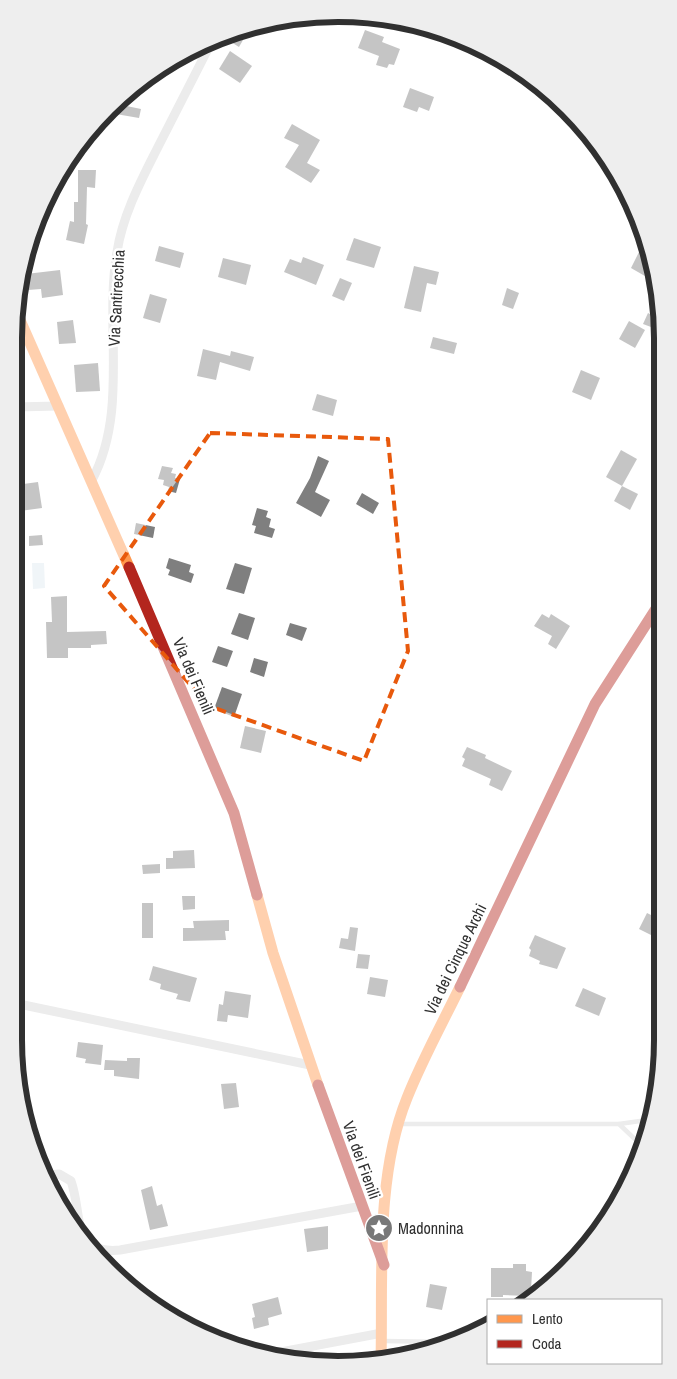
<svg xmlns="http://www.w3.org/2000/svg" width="677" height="1379" font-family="'Archivo Narrow',sans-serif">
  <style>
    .water { fill: #dde8f0 }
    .building { fill: #7f7f7f }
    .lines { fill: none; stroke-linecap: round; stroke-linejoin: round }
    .lane { stroke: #d4d4d4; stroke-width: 4.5 }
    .street { stroke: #d4d4d4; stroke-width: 9 }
    .slow { stroke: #ff974d; stroke-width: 11 }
    .jam { stroke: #b3261e; stroke-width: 11 }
    .marked { fill: none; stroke: #e8590c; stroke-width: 4; stroke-dasharray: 10 6; stroke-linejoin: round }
    .labels { text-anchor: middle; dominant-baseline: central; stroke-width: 5; stroke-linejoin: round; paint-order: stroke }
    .street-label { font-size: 16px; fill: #303030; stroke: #fff }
    .poi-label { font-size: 16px; fill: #303030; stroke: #fff; text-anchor: start }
    .rim { fill: none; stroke: #303030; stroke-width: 6 }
  </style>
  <rect width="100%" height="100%" fill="#fff"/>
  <!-- water -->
  <polygon class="water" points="32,563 44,563 45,588 33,589"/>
  <!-- building -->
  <g class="building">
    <polygon points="242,30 247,33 239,47 223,37 234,31"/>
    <polygon points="365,30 384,37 382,42 400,49 394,65 389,64 387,68 376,65 379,56 358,48"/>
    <polygon points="230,51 252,66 240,83 219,69"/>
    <polygon points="410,88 434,97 429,111 419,107 417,112 403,107"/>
    <polygon points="117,104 141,109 139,118 110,113"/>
    <polygon points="292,124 320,140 307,163 320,170 311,183 285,167 299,145 284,138"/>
    <polygon points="78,170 96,170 95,188 87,187 86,224 88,225 84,244 66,240 70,221 74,222 74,202 78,202"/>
    <polygon points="354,238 381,247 374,268 346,260"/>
    <polygon points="159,246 184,253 180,268 155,261"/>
    <polygon points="641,248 649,252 657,283 631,268"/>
    <polygon points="303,257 324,265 316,285 284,272 290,259 301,263"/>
    <polygon points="223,258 251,265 246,285 218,277"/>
    <polygon points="414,266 439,272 436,285 427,283 421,312 404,308"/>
    <polygon points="60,270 63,295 42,298 41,289 28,290 26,274"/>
    <polygon points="340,278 352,283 344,301 332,296"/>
    <polygon points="507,288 519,293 513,309 502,305"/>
    <polygon points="150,294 167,299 160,323 143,318"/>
    <polygon points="648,313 656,317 651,327 643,324"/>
    <polygon points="73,320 76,343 59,344 57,322"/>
    <polygon points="629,321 645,330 635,348 619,339"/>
    <polygon points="433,337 457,343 454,354 430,348"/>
    <polygon points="203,349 230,356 231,351 254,357 250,371 220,362 216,380 197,376"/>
    <polygon points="98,363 100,391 76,392 74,365"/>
    <polygon points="581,370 600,378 591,400 572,392"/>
    <polygon points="317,394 337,400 333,416 312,410"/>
    <polygon points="621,450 637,459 622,486 606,477"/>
    <polygon points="318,456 329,461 315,492 330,500 321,517 296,503 310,478"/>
    <polygon points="162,466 173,468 171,473 176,474 175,478 180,479 176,493 168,491 169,487 163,485 164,480 158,479"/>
    <polygon points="38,482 42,508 20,511 16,485"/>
    <polygon points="622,486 638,494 630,510 614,501"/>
    <polygon points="362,493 379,503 373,514 356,504"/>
    <polygon points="257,508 268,511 266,517 271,519 269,527 275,529 272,538 254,533 256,526 252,525"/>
    <polygon points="136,523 155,527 153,538 134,534"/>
    <polygon points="42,535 43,545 29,546 29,536"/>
    <polygon points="169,558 191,565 189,572 194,574 191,583 168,575 170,570 166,568"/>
    <polygon points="235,563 252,568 244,594 226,589"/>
    <polygon points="67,596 67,632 106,631 107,644 91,645 91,648 68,648 68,658 47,658 46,622 52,622 51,597"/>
    <polygon points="239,613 255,618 248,640 231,634"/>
    <polygon points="542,614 549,618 551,614 570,626 556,649 548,644 552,636 534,626"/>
    <polygon points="290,623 307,628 302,641 286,635"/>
    <polygon points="218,646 233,651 227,667 212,662"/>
    <polygon points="254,658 268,662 264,677 250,672"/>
    <polygon points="222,687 242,694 234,717 214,709"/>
    <polygon points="245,726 266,731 261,753 240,748"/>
    <polygon points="467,747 486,755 485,758 512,771 502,791 489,785 491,779 462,766 465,759 462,757"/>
    <polygon points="194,850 195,868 166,869 166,858 173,858 173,851"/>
    <polygon points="160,864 160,873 143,874 142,865"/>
    <polygon points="182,896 195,896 195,909 183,910"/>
    <rect x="142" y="903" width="11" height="35"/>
    <polygon points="647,913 659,919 651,935 639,929"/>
    <polygon points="229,920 229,931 225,931 226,940 183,941 183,928 194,928 193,921"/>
    <polygon points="350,927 358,928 355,951 339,948 341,938 348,939"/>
    <polygon points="535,935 566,948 557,969 539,964 540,961 529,956 531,950 529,948"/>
    <polygon points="358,954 370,955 368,969 356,968"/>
    <polygon points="153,966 197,978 190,1002 176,999 178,994 160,989 161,984 149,980"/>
    <polygon points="370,977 388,980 385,997 367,994"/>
    <polygon points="583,988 606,998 599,1016 575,1006"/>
    <polygon points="225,991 251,995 248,1018 228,1015 227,1022 217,1021 219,1004 223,1005"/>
    <polygon points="78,1042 103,1045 101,1065 85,1063 86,1059 76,1057"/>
    <polygon points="127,1058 140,1058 139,1079 114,1076 114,1070 104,1070 105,1060 127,1061"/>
    <polygon points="236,1083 239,1107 224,1109 221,1084"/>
    <polygon points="152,1186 157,1206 162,1204 168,1226 150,1230 141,1190"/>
    <polygon points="328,1226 328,1249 307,1252 304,1229"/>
    <polygon points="513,1264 526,1264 526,1271 532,1272 531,1290 527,1290 527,1296 503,1295 503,1297 491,1297 491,1268 513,1268"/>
    <polygon points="430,1284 447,1287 442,1310 426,1307"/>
    <polygon points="278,1297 282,1314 268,1318 269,1325 254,1329 252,1318 255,1317 252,1304"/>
  </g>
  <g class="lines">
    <!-- lane -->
    <g class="lane">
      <polyline points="400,1124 619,1124 640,1144"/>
      <polyline points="619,1124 647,1120"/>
      <polyline points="383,1341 449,1342"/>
    </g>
    <!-- street -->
    <g class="street">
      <polyline points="14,407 59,406"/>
      <path d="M 92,480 C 129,411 104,325 117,252 C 123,213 143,177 160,143 C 177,110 194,77 210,45"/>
      <polyline points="14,1003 310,1065"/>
      <path d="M 47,1175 L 59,1174 L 71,1181 C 83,1214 70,1255 120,1250 L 362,1206"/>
      <polyline points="265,1355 382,1333"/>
    </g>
    <!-- slow -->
    <g class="slow">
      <polyline points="16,311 129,567"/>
      <polyline points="257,895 273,953 318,1085"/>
      <path d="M 381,1362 C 383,1277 375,1177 407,1098 C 422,1060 442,1024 460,987"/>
    </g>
    <!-- jam -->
    <g class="jam">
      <polyline points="129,567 234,813 257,895"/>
      <polyline points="460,987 595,704 661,601"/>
      <polyline points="318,1085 384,1265"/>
    </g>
  </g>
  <!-- marked area -->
  <path d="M0 0H677V1379H0ZM 210,433 L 388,439 L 408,651 L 364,761 L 209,706 L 104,586 Z" fill="#fff" fill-opacity=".55" fill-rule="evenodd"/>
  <path class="marked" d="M 210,433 L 388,439 L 408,651 L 364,761 L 209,706 L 104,586 Z"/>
  <!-- icons -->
  <defs>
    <g id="sight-disc" transform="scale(1.4375)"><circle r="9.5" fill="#787878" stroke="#fff"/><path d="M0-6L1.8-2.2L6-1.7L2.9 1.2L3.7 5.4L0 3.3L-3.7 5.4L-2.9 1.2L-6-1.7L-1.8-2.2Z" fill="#fff"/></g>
  </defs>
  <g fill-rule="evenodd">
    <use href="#sight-disc" x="379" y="1228"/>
  </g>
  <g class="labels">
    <!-- street labels -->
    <g class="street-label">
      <text transform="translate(116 298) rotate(-87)">Via Santirecchia</text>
      <text transform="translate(194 676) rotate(67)">Via dei Fienili</text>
      <text transform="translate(455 959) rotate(-64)">Via dei Cinque Archi</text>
      <text transform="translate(362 1160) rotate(70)">Via dei Fienili</text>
    </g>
    <!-- poi labels -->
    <g class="poi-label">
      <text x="398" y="1228">Madonnina</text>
    </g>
  </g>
  <!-- crop -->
  <path d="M0 0H677V1379H0ZM338 22H338A316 316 0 0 1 654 338V1040A316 316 0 0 1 338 1356H338A316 316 0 0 1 22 1040V338A316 316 0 0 1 338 22Z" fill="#eee" fill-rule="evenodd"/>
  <path class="rim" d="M338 22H338A316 316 0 0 1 654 338V1040A316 316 0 0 1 338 1356H338A316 316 0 0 1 22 1040V338A316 316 0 0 1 338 22Z"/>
  <!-- legend -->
  <rect x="487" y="1299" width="175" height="65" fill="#ffffff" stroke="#acacac"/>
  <rect x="497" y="1315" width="25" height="8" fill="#ff974d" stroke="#acacac"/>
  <text x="532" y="1324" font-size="15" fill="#303030">Lento</text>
  <rect x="497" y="1340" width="25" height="8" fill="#b3261e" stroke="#acacac"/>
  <text x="532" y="1349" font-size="15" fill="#303030">Coda</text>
</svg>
